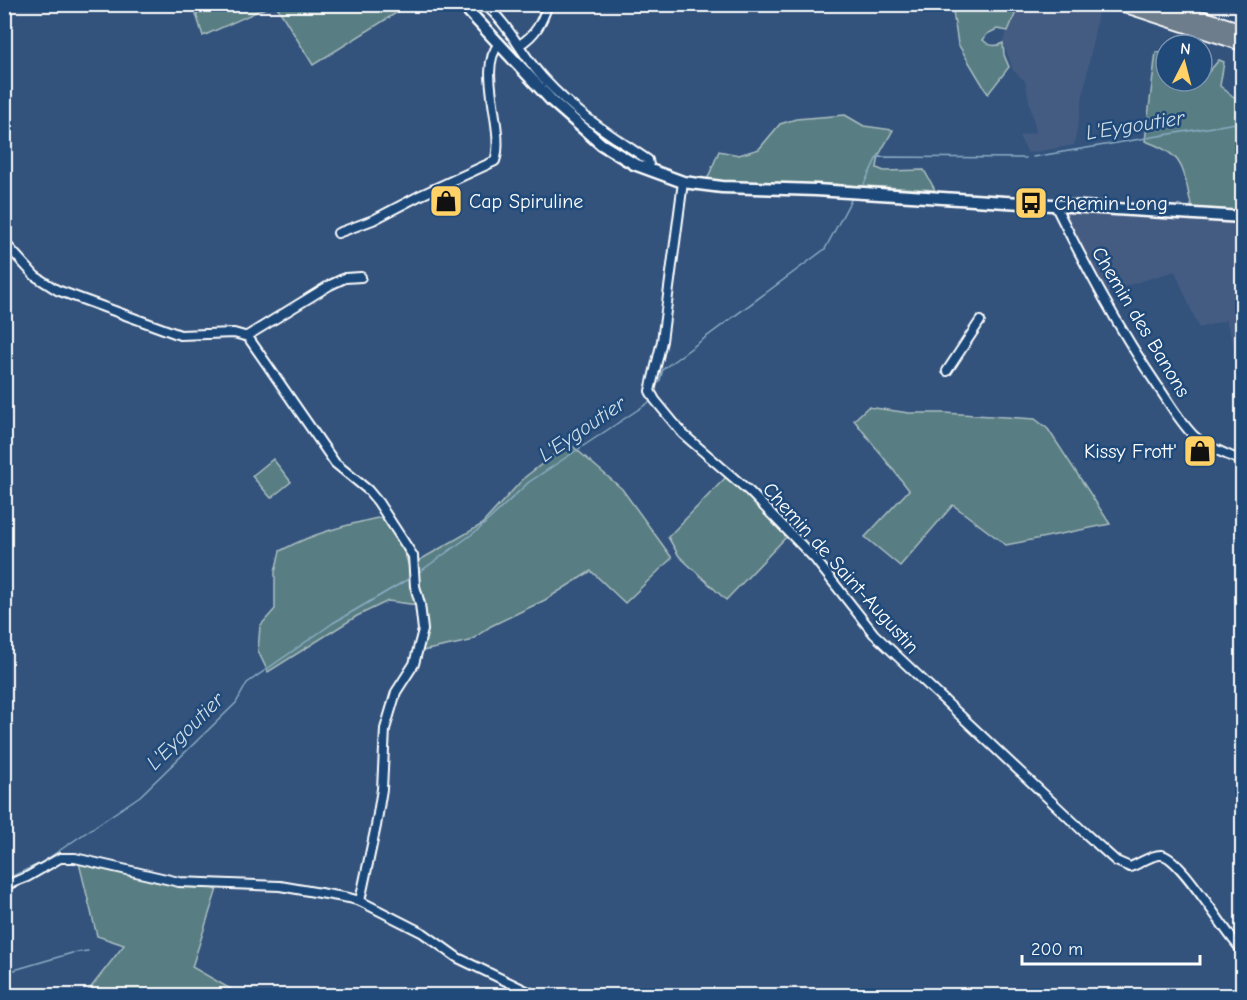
<svg xmlns="http://www.w3.org/2000/svg" width="1247" height="1000" font-family="'Comic Neue',sans-serif">
  <style>
    .built { fill: #455c82 }
    .green { fill: #597e83; stroke: #acbec1; stroke-width: 1.5 }
    .lines { fill: none; stroke-linecap: round; stroke-linejoin: round }
    .stream { stroke: #8cadc4; stroke-width: 1.5 }
    .street-casing { stroke: #fff; stroke-width: 12 }
    .secondary-casing { stroke: #fff; stroke-width: 15 }
    .highway-casing { stroke: #fff; stroke-width: 18 }
    .street { stroke: #1f4a7a; stroke-width: 8 }
    .secondary { stroke: #1f4a7a; stroke-width: 10 }
    .highway { stroke: #6d7d8c; stroke-width: 14 }
    .labels { text-anchor: middle; dominant-baseline: central; stroke-width: 5; stroke-linejoin: round; paint-order: stroke }
    .poi-label { font-size: 20px; fill: #fff; stroke: #1f4a7a; text-anchor: start }
    .street-label { font-size: 20px; fill: #fff; stroke: #1f4a7a }
    .water-label { font-size: 21px; font-style: italic; fill: #cfdde6; stroke: #1f4a7a }
  </style>
  <rect width="100%" height="100%" fill="#33537d"/>
  <filter id="ink" filterUnits="userSpaceOnUse"><feTurbulence type="fractalNoise" baseFrequency=".0167" numOctaves="2"/><feDisplacementMap in="SourceGraphic" scale="12" xChannelSelector="R" yChannelSelector="G"/><feConvolveMatrix kernelMatrix="1 2 1 2 8 2 1 2 1" color-interpolation-filters="sRGB"/></filter>
  <g filter="url(#ink)">
    <!-- built -->
    <g class="built">
      <polygon points="1093,4 1099,7 1074,145 1028,153 1019,136 1036,132 1025,81 1013,70 1003,41 1019,5"/>
      <polygon points="1065,211 1242,220 1242,352 1236,353 1226,320 1199,328 1175,271 1105,292 1071,230"/>
    </g>
    <!-- green -->
    <g class="green">
      <polygon points="216,5 216,4 272,5 203,36 196,14"/>
      <polygon points="276,5 409,5 313,65"/>
      <path d="M 952,5 L 1019,5 L 1008,31 L 997,29 L 987,34 L 983,40 C 989,46 996,47 1003,43 L 1004,55 L 1009,67 L 988,94 L 958,44 Z"/>
      <path d="M 1156,52 L 1166,54 L 1166,81 L 1202,81 L 1202,73 L 1207,74 L 1219,60 L 1224,62 L 1220,86 L 1234,97 L 1242,94 L 1242,183 L 1240,211 L 1192,208 C 1182,168 1187,156 1145,141 Z"/>
      <polygon points="845,115 864,126 893,130 879,155 877,168 884,171 924,170 935,190 830,184 718,182 707,180 719,151 739,155 759,149 780,124 796,119"/>
      <polygon points="868,407 909,413 945,413 1035,419 1048,429 1110,524 1006,545 953,505 900,566 865,537 909,490 854,420"/>
      <polygon points="569,443 622,489 672,558 625,603 591,571 545,600 491,626 470,641 422,651 417,582 418,561 481,525 525,477"/>
      <polygon points="273,459 291,482 271,498 252,476"/>
      <polygon points="728,475 789,534 726,600 679,556 668,537"/>
      <path d="M 382,517 C 407,548 410,567 418,605 L 388,601 L 357,616 L 268,672 L 258,651 L 260,626 L 275,609 L 275,572 L 280,551 C 313,533 346,525 382,517 Z"/>
      <polygon points="79,863 166,883 217,889 192,967 241,995 85,995 124,945 97,936"/>
    </g>
    <g class="lines">
      <!-- stream -->
      <g class="stream">
        <polyline points="1033,157 1242,122"/>
        <polyline points="864,184 877,157 1026,158"/>
        <polyline points="659,383 663,369 825,249 852,198"/>
        <polyline points="418,573 478,530 529,482 651,401"/>
        <polyline points="4,880 41,863 140,796 236,703 247,683 333,623 410,578"/>
        <polyline points="4,973 72,953 88,951"/>
      </g>
      <!-- street casing -->
      <g class="street-casing">
        <g id="street">
          <path d="M 484,4 C 510,25 522,56 545,80 C 575,113 611,135 648,160 L 650,170"/>
          <path d="M 519,45 C 536,35 542,22 548,4"/>
          <path d="M 683,182 L 662,341 L 650,391 L 655,400 L 683,434 L 750,492 L 815,559 L 874,634 L 1086,834 L 1116,861 L 1130,867 C 1139,864 1151,855 1160,855 C 1179,853 1225,934 1242,950"/>
          <path d="M 1055,205 C 1086,267 1119,330 1159,388 C 1170,404 1180,422 1194,436 C 1207,448 1227,454 1242,461"/>
          <path d="M 338,233 L 373,220 L 419,196 L 495,161 C 506,130 476,69 499,44"/>
          <polyline points="4,242 35,276 57,290 180,335 234,333 248,337 335,463 368,490 378,502 413,556 415,586 420,604 423,630 414,664 396,692 385,729 382,789 376,826 360,901"/>
          <polyline points="247,336 330,285 345,278 361,277"/>
          <polyline points="947,371 980,321"/>
          <polyline points="4,886 27,877 60,858 75,858 179,882 280,886 349,898 360,901 423,933 458,958 537,996"/>
        </g>
      </g>
      <!-- secondary casing -->
      <g class="secondary-casing">
        <polyline id="secondary" points="462,4 552,101 601,144 634,164 683,182 722,187 816,190 1242,217"/>
      </g>
      <!-- highway casing -->
      <g class="highway-casing">
        <g id="highway">
          <polyline points="1123,4 1242,43"/>
          <polyline points="1157,4 1242,31"/>
        </g>
      </g>
      <!-- street -->
      <use href="#street" class="street"/>
      <!-- secondary -->
      <use href="#secondary" class="secondary"/>
      <!-- highway -->
      <use href="#highway" class="highway"/>
    </g>
  </g>
  <!-- icons -->
  <defs>
    <g id="shop-square" transform="scale(1.725)"><rect x="-9" y="-9" width="18" height="18" rx="4" fill="#ffd166" stroke="#1f4a7a"/><path d="M-5-2.5h2.3a2.7 3.5 0 0 1 5.4 0H5L5.5 6h-11ZM-1.5-2.5h3a1.5 2.3 0 0 0-3 0Z" fill="#111"/></g>
    <g id="bus-square" transform="scale(1.725)"><rect x="-9" y="-9" width="18" height="18" rx="4" fill="#ffd166" stroke="#1f4a7a"/><path d="M-5-6H5V4H4V6H2V4H-2V6H-4V4H-5ZM-3.5-4V0h7V-4ZM-3.5 1.2v1.5H-2V1.2ZM2 1.2v1.5H3.5V1.2Z" fill="#111"/></g>
  </defs>
  <g fill-rule="evenodd">
    <use href="#shop-square" x="446" y="201"/>
    <use href="#bus-square" x="1031" y="203"/>
    <use href="#shop-square" x="1200" y="451"/>
  </g>
  <g class="labels">
    <!-- poi labels -->
    <g class="poi-label">
      <text x="469" y="201">Cap Spiruline</text>
      <text x="1054" y="203">Chemin Long</text>
      <text x="1177" y="451" text-anchor="end">Kissy Frott'</text>
    </g>
    <!-- street labels -->
    <g class="street-label">
      <text transform="translate(1141 322) rotate(59)">Chemin des Banons</text>
      <text transform="translate(841 568) rotate(48)">Chemin de Saint-Augustin</text>
    </g>
    <!-- water labels -->
    <g class="water-label">
      <text transform="translate(1135 125) rotate(-9)">L'Eygoutier</text>
      <text transform="translate(582 429) rotate(-34)">L'Eygoutier</text>
      <text transform="translate(185 731) rotate(-45)">L'Eygoutier</text>
    </g>
  </g>
  <!-- margin -->
  <rect width="1247" height="1000" fill="none" stroke="#1f4a7a" stroke-width="24"/>
  <rect x="12" y="12" width="1223" height="976" fill="none" stroke="#fff" stroke-width="2" filter="url(#ink)"/>
  <!-- north arrow -->
  <g transform="translate(1184 63) rotate(6)"><circle r="28" fill="#1f4a7a" stroke="#7992af" stroke-width="1.5"/>
  <path d="M0-4.5L10 22L0 15L-10 22Z" fill="#ffd166"/>
  <text y="-9" font-size="16" font-weight="bold" text-anchor="middle" fill="#ffffff">N</text>
  </g>
  <!-- scale -->
  <path d="M1022 955v9h178v-9" fill="none" stroke="#ffffff" stroke-width="3"/>
  <text x="1031" y="955" font-size="18" fill="#ffffff" stroke="#1f4a7a" stroke-width="4.5" paint-order="stroke">200 m</text>
</svg>
